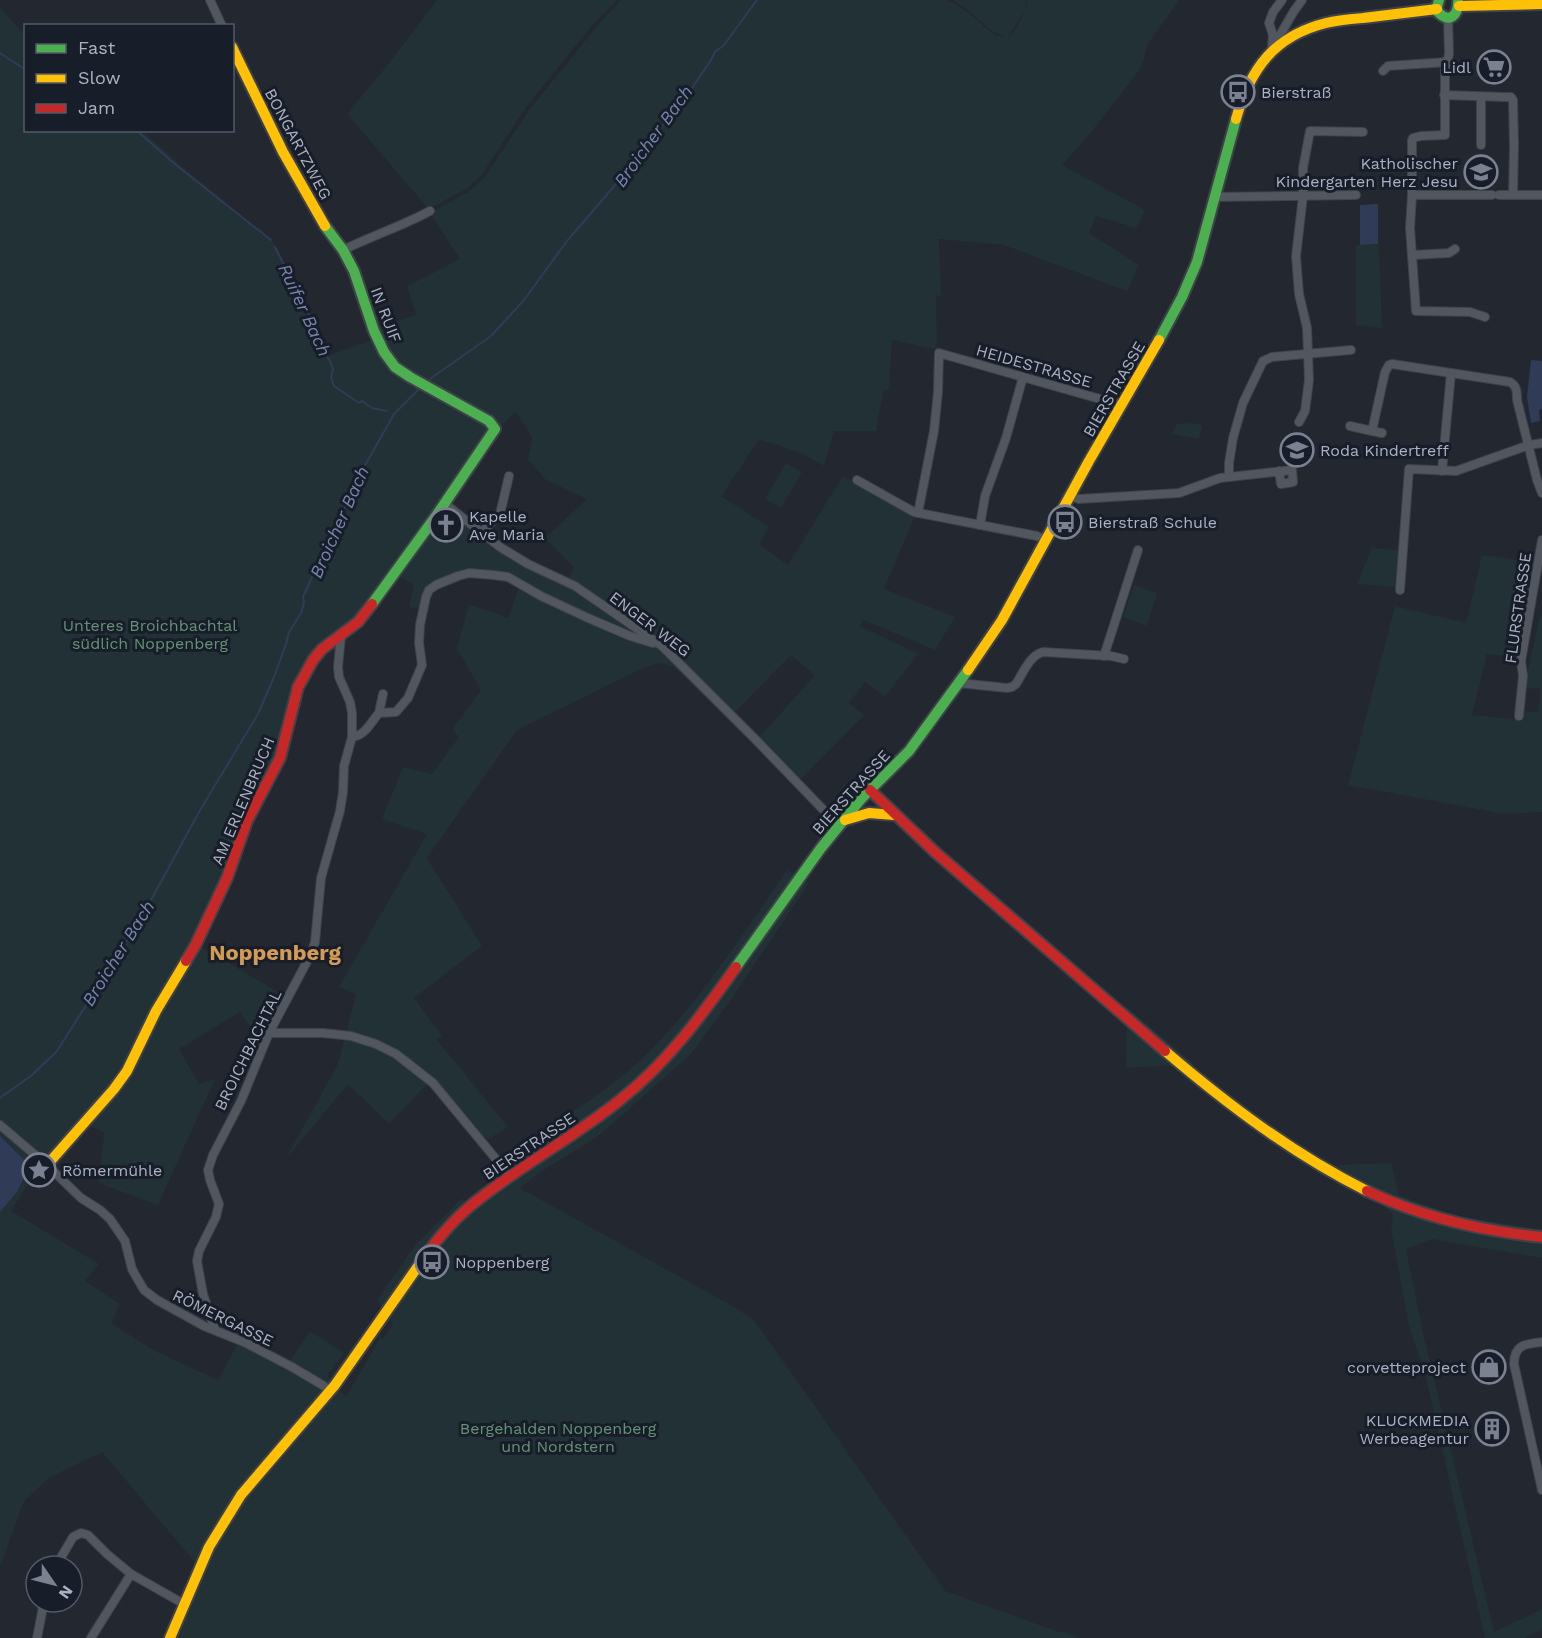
<svg xmlns="http://www.w3.org/2000/svg" width="1542" height="1638" font-family="'Work Sans',sans-serif">
  <style>
    .green { fill: #213136; fill-rule: evenodd }
    .water { fill: #2f3b57 }
    .lines { fill: none; stroke-linecap: round; stroke-linejoin: round }
    .stream { stroke: #2f3b57; stroke-width: 2 }
    .street-casing { stroke: #3f4249; stroke-width: 10 }
    .fast-casing { stroke: #3f4249; stroke-width: 14 }
    .slow-casing { stroke: #3f4249; stroke-width: 14 }
    .jam-casing { stroke: #3f4249; stroke-width: 14 }
    .street { stroke: #52565f; stroke-width: 8 }
    .fast { stroke: #4caf50; stroke-width: 10 }
    .slow { stroke: #ffc107; stroke-width: 10 }
    .jam { stroke: #c62828; stroke-width: 10 }
    .labels { text-anchor: middle; dominant-baseline: central; stroke-width: 6; stroke-linejoin: round; paint-order: stroke }
    .poi-label { font-size: 16px; fill: #abb2c3; stroke: #181d2a; text-anchor: start }
    .street-label { font-size: 16px; fill: #abb2c3; stroke: #181d2a }
    .park-label { font-size: 16px; fill: #649374; stroke: #181d2a }
    .water-label { font-size: 18px; font-style: italic; fill: #7385ac; stroke: #181d2a }
    .district-label { font-size: 22px; font-weight: bold; fill: #d39b56; stroke: #181d2a }
  </style>
  <rect width="100%" height="100%" fill="#232730"/>
  <!-- green -->
  <g class="green">
    <polygon points="437,0 617,0 595,22 527,106 481,176 466,189 429,209 347,114 389,63"/>
    <path d="M 621,0 L 948,0 C 957,5 965,10 973,16 C 984,25 990,35 1005,38 L 989,29 L 967,9 L 953,0 L 1026,0 L 1025,9 L 1008,38 C 1016,30 1025,12 1027,0 L 1179,0 L 1148,44 L 1141,68 L 1088,136 L 1062,165 L 1145,210 L 1136,228 L 1096,216 L 1089,233 L 1139,265 L 1127,291 L 1004,245 L 939,239 L 941,296 L 936,295 L 937,349 L 892,340 L 889,389 L 883,392 L 876,431 L 834,431 L 824,466 L 801,453 L 759,439 L 721,496 L 769,527 L 759,544 L 788,565 L 843,476 L 915,516 L 884,589 L 955,617 L 935,650 L 863,620 L 860,626 L 918,654 L 885,697 L 865,682 L 849,703 L 864,715 L 794,786 L 753,744 L 815,675 L 791,655 L 728,719 L 673,666 L 659,663 L 643,668 L 517,730 L 427,858 L 482,946 L 414,998 L 442,1036 L 437,1040 L 508,1127 L 487,1140 L 433,1078 L 389,1124 L 348,1084 L 285,1160 L 338,1064 L 356,994 L 339,987 L 427,834 L 382,819 L 403,767 L 432,774 L 459,737 L 452,730 L 481,690 L 457,649 L 469,604 L 508,618 L 521,582 L 481,572 L 453,580 L 429,592 L 426,610 L 409,607 L 414,585 L 390,570 L 352,623 L 327,637 L 314,649 L 294,681 L 276,756 L 227,869 L 191,941 L 283,995 L 269,1023 L 252,1030 L 240,1012 L 179,1049 L 199,1084 L 215,1079 L 158,1205 L 99,1183 L 104,1132 L 92,1127 L 82,1120 L 51,1154 L 45,1156 L 11,1211 L 99,1264 L 85,1281 L 120,1304 L 111,1323 L 153,1350 L 218,1380 L 241,1338 L 289,1363 L 310,1331 L 344,1353 L 327,1375 L 346,1397 L 380,1338 L 383,1339 L 393,1324 L 377,1300 L 415,1245 L 462,1198 L 473,1212 L 573,1140 L 559,1121 C 590,1100 622,1079 649,1052 C 703,997 744,932 787,870 L 809,883 L 732,998 L 691,1054 L 597,1137 L 539,1173 L 520,1188 L 736,1308 L 754,1320 L 945,1591 L 1062,1633 L 1063,1631 L 1079,1638 L 177,1638 L 204,1573 L 102,1452 L 49,1478 L 24,1501 L 0,1567 L 0,1212 L 17,1192 L 30,1167 L 0,1136 L 0,8 L 25,35 L 26,130 L 142,131 L 177,162 L 269,240 L 272,240 L 308,308 L 320,343 L 326,347 L 328,356 L 374,339 L 370,330 L 416,315 L 407,286 L 460,259 L 430,213 L 468,192 L 484,178 L 530,109 L 598,25 ZM 516,412 L 532,437 L 528,460 L 546,480 L 587,499 L 545,538 L 574,567 L 565,585 L 511,560 L 493,548 L 466,522 L 431,534 L 420,531 L 447,490 L 494,426 L 500,427 Z"/>
    <polygon points="1356,245 1379,245 1382,328 1356,325"/>
    <polygon points="1188,423 1203,425 1199,439 1172,434 1177,424"/>
    <polygon points="786,463 802,472 781,508 765,499"/>
    <polygon points="1372,548 1399,550 1396,587 1357,584"/>
    <polygon points="1482,555 1536,562 1520,657 1487,654 1472,715 1523,720 1525,711 1538,712 1540,689 1524,688 1540,616 1542,617 1542,812 1505,814 1348,785 1395,606 1466,623"/>
    <polygon points="1134,585 1157,593 1147,626 1123,617"/>
    <polygon points="1127,1007 1194,1064 1126,1068"/>
    <polygon points="1391,1163 1399,1195 1453,1215 1542,1230 1542,1258 1432,1239 1406,1249 1422,1328 1494,1632 1542,1609 1542,1629 1525,1638 1485,1638 1426,1378 1409,1326 1391,1229 1393,1214 1337,1165"/>
  </g>
  <!-- water -->
  <g class="water">
    <polygon points="1378,204 1378,244 1360,245 1360,205"/>
    <polygon points="1531,360 1542,361 1542,409 1539,410 1540,421 1531,423 1527,397"/>
    <polygon points="0,1136 30,1166 17,1192 0,1212"/>
  </g>
  <g class="lines">
    <!-- stream -->
    <g class="stream">
      <polyline points="0,53 26,70"/>
      <polyline points="136,130 176,165 271,240"/>
      <polyline points="275,247 310,316 323,351 330,361 333,369 331,378 334,386 359,403 362,401 372,408 387,411"/>
      <polyline points="427,381 491,336 524,300 567,241 616,184 622,180 628,169 692,88 711,60 715,52 724,45 757,0"/>
      <polyline points="0,1098 32,1075 57,1051 125,944 150,902 199,812 258,714 274,677 286,644 289,632 301,613 304,603 303,597 332,532 344,510 354,481 363,469 394,414 421,387"/>
    </g>
    <!-- street casing -->
    <g class="street-casing">
      <g id="street">
        <polyline points="210,0 222,26"/>
        <polyline points="1448,18 1449,54 1445,71 1445,135 1421,136 1413,138 1412,140 1412,195 1410,228 1416,311 1470,312 1485,317"/>
        <polyline points="1272,46 1273,35 1269,23 1273,12 1282,0"/>
        <polyline points="1273,47 1294,11 1302,0"/>
        <polyline points="1383,71 1388,66 1447,62"/>
        <polyline points="1444,95 1504,97 1511,97 1513,100 1514,145 1513,195"/>
        <polyline points="1481,97 1481,145"/>
        <polyline points="1412,195 1492,195"/>
        <polyline points="1499,195 1542,195"/>
        <polyline points="1214,197 1356,195"/>
        <path d="M 343,250 C 372,236 402,226 430,211"/>
        <polyline points="1413,255 1449,253 1455,249"/>
        <polyline points="1299,422 1305,411 1309,380 1307,328 1299,294 1296,256 1303,196 1303,168 1310,131 1363,132"/>
        <path d="M 1350,426 L 1372,431 L 1385,372 L 1389,365 L 1392,364 L 1510,382 C 1517,386 1517,392 1517,400 L 1537,480 L 1542,493"/>
        <polyline points="1372,431 1382,433"/>
        <polyline points="1442,471 1451,373"/>
        <polyline points="1229,477 1229,463 1233,438 1243,403 1263,361 1272,357 1351,350"/>
        <polyline points="857,480 914,512 1037,536 1045,540"/>
        <polyline points="1070,496 1079,499 1179,493 1220,478 1292,470 1293,482 1281,484 1279,471"/>
        <polyline points="444,503 500,547 528,564 575,586 662,646 757,741 838,825"/>
        <polyline points="918,513 934,431 938,392 939,353 1121,405"/>
        <polyline points="980,525 985,496 1006,438 1023,377"/>
        <polyline points="482,532 500,514 509,476"/>
        <polyline points="1400,590 1409,469 1456,471 1529,445 1542,443"/>
        <polyline points="1104,656 1138,550"/>
        <path d="M 959,683 L 1007,688 L 1012,687 L 1016,684 C 1023,673 1030,655 1043,652 L 1111,656 L 1124,659"/>
        <polyline points="379,713 383,694"/>
        <polyline points="1519,716 1523,676 1521,661 1542,540"/>
        <path d="M 352,737 C 365,736 371,722 379,713 L 396,712 L 408,698 L 422,665 L 419,643 L 420,625 L 426,597 L 429,590 L 436,585 L 458,576 L 469,573 L 493,575 L 508,577 L 541,596 L 588,618 L 630,636 L 653,643"/>
        <polyline points="269,1033 323,1033 351,1036 376,1044 396,1054 433,1083 510,1176"/>
        <polyline points="0,1125 47,1165 81,1198 100,1210 110,1219 125,1241 132,1269 137,1278 144,1290 157,1300 204,1326 244,1342 292,1367 324,1386 330,1392"/>
        <polyline points="215,1330 203,1294 197,1261 199,1251 216,1217 219,1204 210,1180 208,1170 213,1155 241,1101 269,1033 311,954 315,942 321,878 340,811 343,792 344,766 352,737 352,713 350,702 339,677 338,667 341,636"/>
        <path d="M 1542,1342 C 1526,1344 1514,1344 1514,1364 L 1542,1490"/>
        <polyline points="56,1566 73,1537 81,1533 88,1535 107,1554 131,1574 184,1604"/>
        <polyline points="37,1638 44,1602"/>
        <polyline points="91,1638 131,1574"/>
      </g>
    </g>
    <!-- fast casing -->
    <g class="fast-casing">
      <g id="fast">
        <path d="M 1439,0 L 1437,7 L 1438,12 C 1450,24 1458,15 1458,2"/>
        <polyline points="325,226 343,250 354,271 374,331 384,352 395,367 410,377 489,421 495,429 436,516 372,604"/>
        <polyline points="1159,340 1182,297 1197,262 1236,119"/>
        <polyline points="736,967 821,848 861,799 909,751 968,670"/>
      </g>
    </g>
    <!-- slow casing -->
    <g class="slow-casing">
      <g id="slow">
        <polyline points="1459,6 1542,4"/>
        <polyline points="232,47 283,152 325,226"/>
        <path d="M 1236,119 C 1250,69 1274,36 1326,23 C 1338,20 1351,19 1363,18 C 1388,15 1412,12 1437,9"/>
        <polyline points="968,670 1002,620 1089,461 1159,340"/>
        <polyline points="845,820 869,813 894,815"/>
        <path d="M 1165,1051 C 1227,1104 1293,1154 1367,1191"/>
        <polyline points="47,1165 114,1089 127,1071 156,1011 186,961"/>
        <polyline points="170,1638 209,1547 241,1495 335,1385 428,1252"/>
      </g>
    </g>
    <!-- jam casing -->
    <g class="jam-casing">
      <g id="jam">
        <polyline points="870,790 935,852 1165,1051"/>
        <polyline points="186,961 196,944 227,878 247,821 280,758 298,687 313,660 322,649 358,622 372,604"/>
        <path d="M 1367,1191 C 1422,1217 1481,1231 1542,1237"/>
        <path d="M 428,1252 C 440,1236 453,1221 468,1208 C 515,1168 572,1139 620,1100 C 667,1063 702,1015 736,967"/>
      </g>
    </g>
    <!-- street -->
    <use href="#street" class="street"/>
    <!-- fast -->
    <use href="#fast" class="fast"/>
    <!-- slow -->
    <use href="#slow" class="slow"/>
    <!-- jam -->
    <use href="#jam" class="jam"/>
  </g>
  <!-- icons -->
  <defs>
    <g id="supermarket-ring" transform="scale(1.725)"><circle r="9.5" fill="#181d2a" stroke="#7b8190" stroke-width="1.5"/><path d="M-6-5.5h2.5l.6 2H6L4.5 2H-2.5L-4.4-4H-6ZM-1.5 3.2a1.3 1.3 0 1 0 .1 0ZM3 3.2a1.3 1.3 0 1 0 .1 0Z" fill="#7b8190"/></g>
    <g id="bus-ring" transform="scale(1.725)"><circle r="9.5" fill="#181d2a" stroke="#7b8190" stroke-width="1.5"/><path d="M-5-6H5V4H4V6H2V4H-2V6H-4V4H-5ZM-3.5-4V0h7V-4ZM-3.5 1.2v1.5H-2V1.2ZM2 1.2v1.5H3.5V1.2Z" fill="#7b8190"/></g>
    <g id="school-ring" transform="scale(1.725)"><circle r="9.5" fill="#181d2a" stroke="#7b8190" stroke-width="1.5"/><path d="M0-5L7-2L0 1L-7-2ZM-4 1L0 2.5L4 1V4Q0 6-4 4Z" fill="#7b8190"/></g>
    <g id="church-ring" transform="scale(1.725)"><circle r="9.5" fill="#181d2a" stroke="#7b8190" stroke-width="1.5"/><path d="M-1.2-6h2.4v3.5h3.3v2.4h-3.3V6h-2.4V-.1h-3.3v-2.4h3.3Z" fill="#7b8190"/></g>
    <g id="sight-ring" transform="scale(1.725)"><circle r="9.5" fill="#181d2a" stroke="#7b8190" stroke-width="1.5"/><path d="M0-6L1.8-2.2L6-1.7L2.9 1.2L3.7 5.4L0 3.3L-3.7 5.4L-2.9 1.2L-6-1.7L-1.8-2.2Z" fill="#7b8190"/></g>
    <g id="shop-ring" transform="scale(1.725)"><circle r="9.5" fill="#181d2a" stroke="#7b8190" stroke-width="1.5"/><path d="M-5-2.5h2.3a2.7 3.5 0 0 1 5.4 0H5L5.5 6h-11ZM-1.5-2.5h3a1.5 2.3 0 0 0-3 0Z" fill="#7b8190"/></g>
    <g id="building-ring" transform="scale(1.725)"><circle r="9.5" fill="#181d2a" stroke="#7b8190" stroke-width="1.5"/><path d="M-4-6H4V6H1V3H-1V6H-4ZM-2.5-4.3h1.7v1.8h-1.7ZM.8-4.3h1.7v1.8H.8ZM-2.5-1h1.7V.8h-1.7ZM.8-1h1.7V.8H.8Z" fill="#7b8190"/></g>
  </defs>
  <g fill-rule="evenodd">
    <use href="#supermarket-ring" x="1494" y="67"/>
    <use href="#bus-ring" x="1238" y="92"/>
    <use href="#school-ring" x="1481" y="172"/>
    <use href="#school-ring" x="1297" y="450"/>
    <use href="#bus-ring" x="1065" y="522"/>
    <use href="#church-ring" x="446" y="525"/>
    <use href="#sight-ring" x="39" y="1170"/>
    <use href="#bus-ring" x="432" y="1262"/>
    <use href="#shop-ring" x="1489" y="1367"/>
    <use href="#building-ring" x="1492" y="1429"/>
  </g>
  <g class="labels">
    <!-- poi labels -->
    <g class="poi-label">
      <text x="1471" y="67" text-anchor="end">Lidl</text>
      <text x="1261" y="92">Bierstraß</text>
      <text x="1458" y="163" text-anchor="end">Katholischer<tspan x="1458" dy="18">Kindergarten Herz Jesu</tspan></text>
      <text x="1320" y="450">Roda Kindertreff</text>
      <text x="469" y="516">Kapelle<tspan x="469" dy="18">Ave Maria</tspan></text>
      <text x="1088" y="522">Bierstraß Schule</text>
      <text x="62" y="1170">Römermühle</text>
      <text x="455" y="1262">Noppenberg</text>
      <text x="1466" y="1367" text-anchor="end">corvetteproject</text>
      <text x="1469" y="1420" text-anchor="end">KLUCKMEDIA<tspan x="1469" dy="18">Werbeagentur</tspan></text>
    </g>
    <!-- street labels -->
    <g class="street-label">
      <text transform="translate(298 144) rotate(62)">BONGARTZWEG</text>
      <text transform="translate(386 315) rotate(69)">IN RUIF</text>
      <text transform="translate(1034 366) rotate(16)">HEIDESTRASSE</text>
      <text transform="translate(1114 389) rotate(-60)">BIERSTRASSE</text>
      <text transform="translate(1518 608) rotate(-82)">FLURSTRASSE</text>
      <text transform="translate(650 624) rotate(37)">ENGER WEG</text>
      <text transform="translate(851 792) rotate(-48)">BIERSTRASSE</text>
      <text transform="translate(243 801) rotate(-67)">AM ERLENBRUCH</text>
      <text transform="translate(248 1050) rotate(-64)">BROICHBACHTAL</text>
      <text transform="translate(529 1146) rotate(-34)">BIERSTRASSE</text>
      <text transform="translate(223 1318) rotate(26)">RÖMERGASSE</text>
    </g>
    <!-- park labels -->
    <g class="park-label">
      <text x="150" y="625">Unteres Broichbachtal<tspan x="150" dy="18">südlich Noppenberg</tspan></text>
      <text x="558" y="1428">Bergehalden Noppenberg<tspan x="558" dy="18">und Nordstern</tspan></text>
    </g>
    <!-- water labels -->
    <g class="water-label">
      <text transform="translate(653 136) rotate(-54)">Broicher Bach</text>
      <text transform="translate(305 310) rotate(65)">Ruifer Bach</text>
      <text transform="translate(339 522) rotate(-66)">Broicher Bach</text>
      <text transform="translate(118 953) rotate(-58)">Broicher Bach</text>
    </g>
    <!-- district labels -->
    <g class="district-label">
      <text x="275" y="952">Noppenberg</text>
    </g>
  </g>
  <!-- legend -->
  <rect x="24" y="24" width="210" height="108" fill="#181d2a" stroke="#535967" stroke-width="1.5"/>
  <rect x="36" y="44" width="30" height="9" fill="#4caf50" stroke="#535967" stroke-width="1.5"/>
  <text x="78" y="54" font-size="18" fill="#abb2c3">Fast</text>
  <rect x="36" y="74" width="30" height="9" fill="#ffc107" stroke="#535967" stroke-width="1.5"/>
  <text x="78" y="84" font-size="18" fill="#abb2c3">Slow</text>
  <rect x="36" y="104" width="30" height="9" fill="#c62828" stroke="#535967" stroke-width="1.5"/>
  <text x="78" y="114" font-size="18" fill="#abb2c3">Jam</text>
  <!-- north arrow -->
  <g transform="translate(54 1584) rotate(125)"><circle r="28" fill="#181d2a" stroke="#535967" stroke-width="1.5"/>
  <path d="M0-4.5L10 22L0 15L-10 22Z" fill="#7b8190"/>
  <text y="-9" font-size="16" font-weight="bold" text-anchor="middle" fill="#abb2c3">N</text>
  </g>
</svg>
